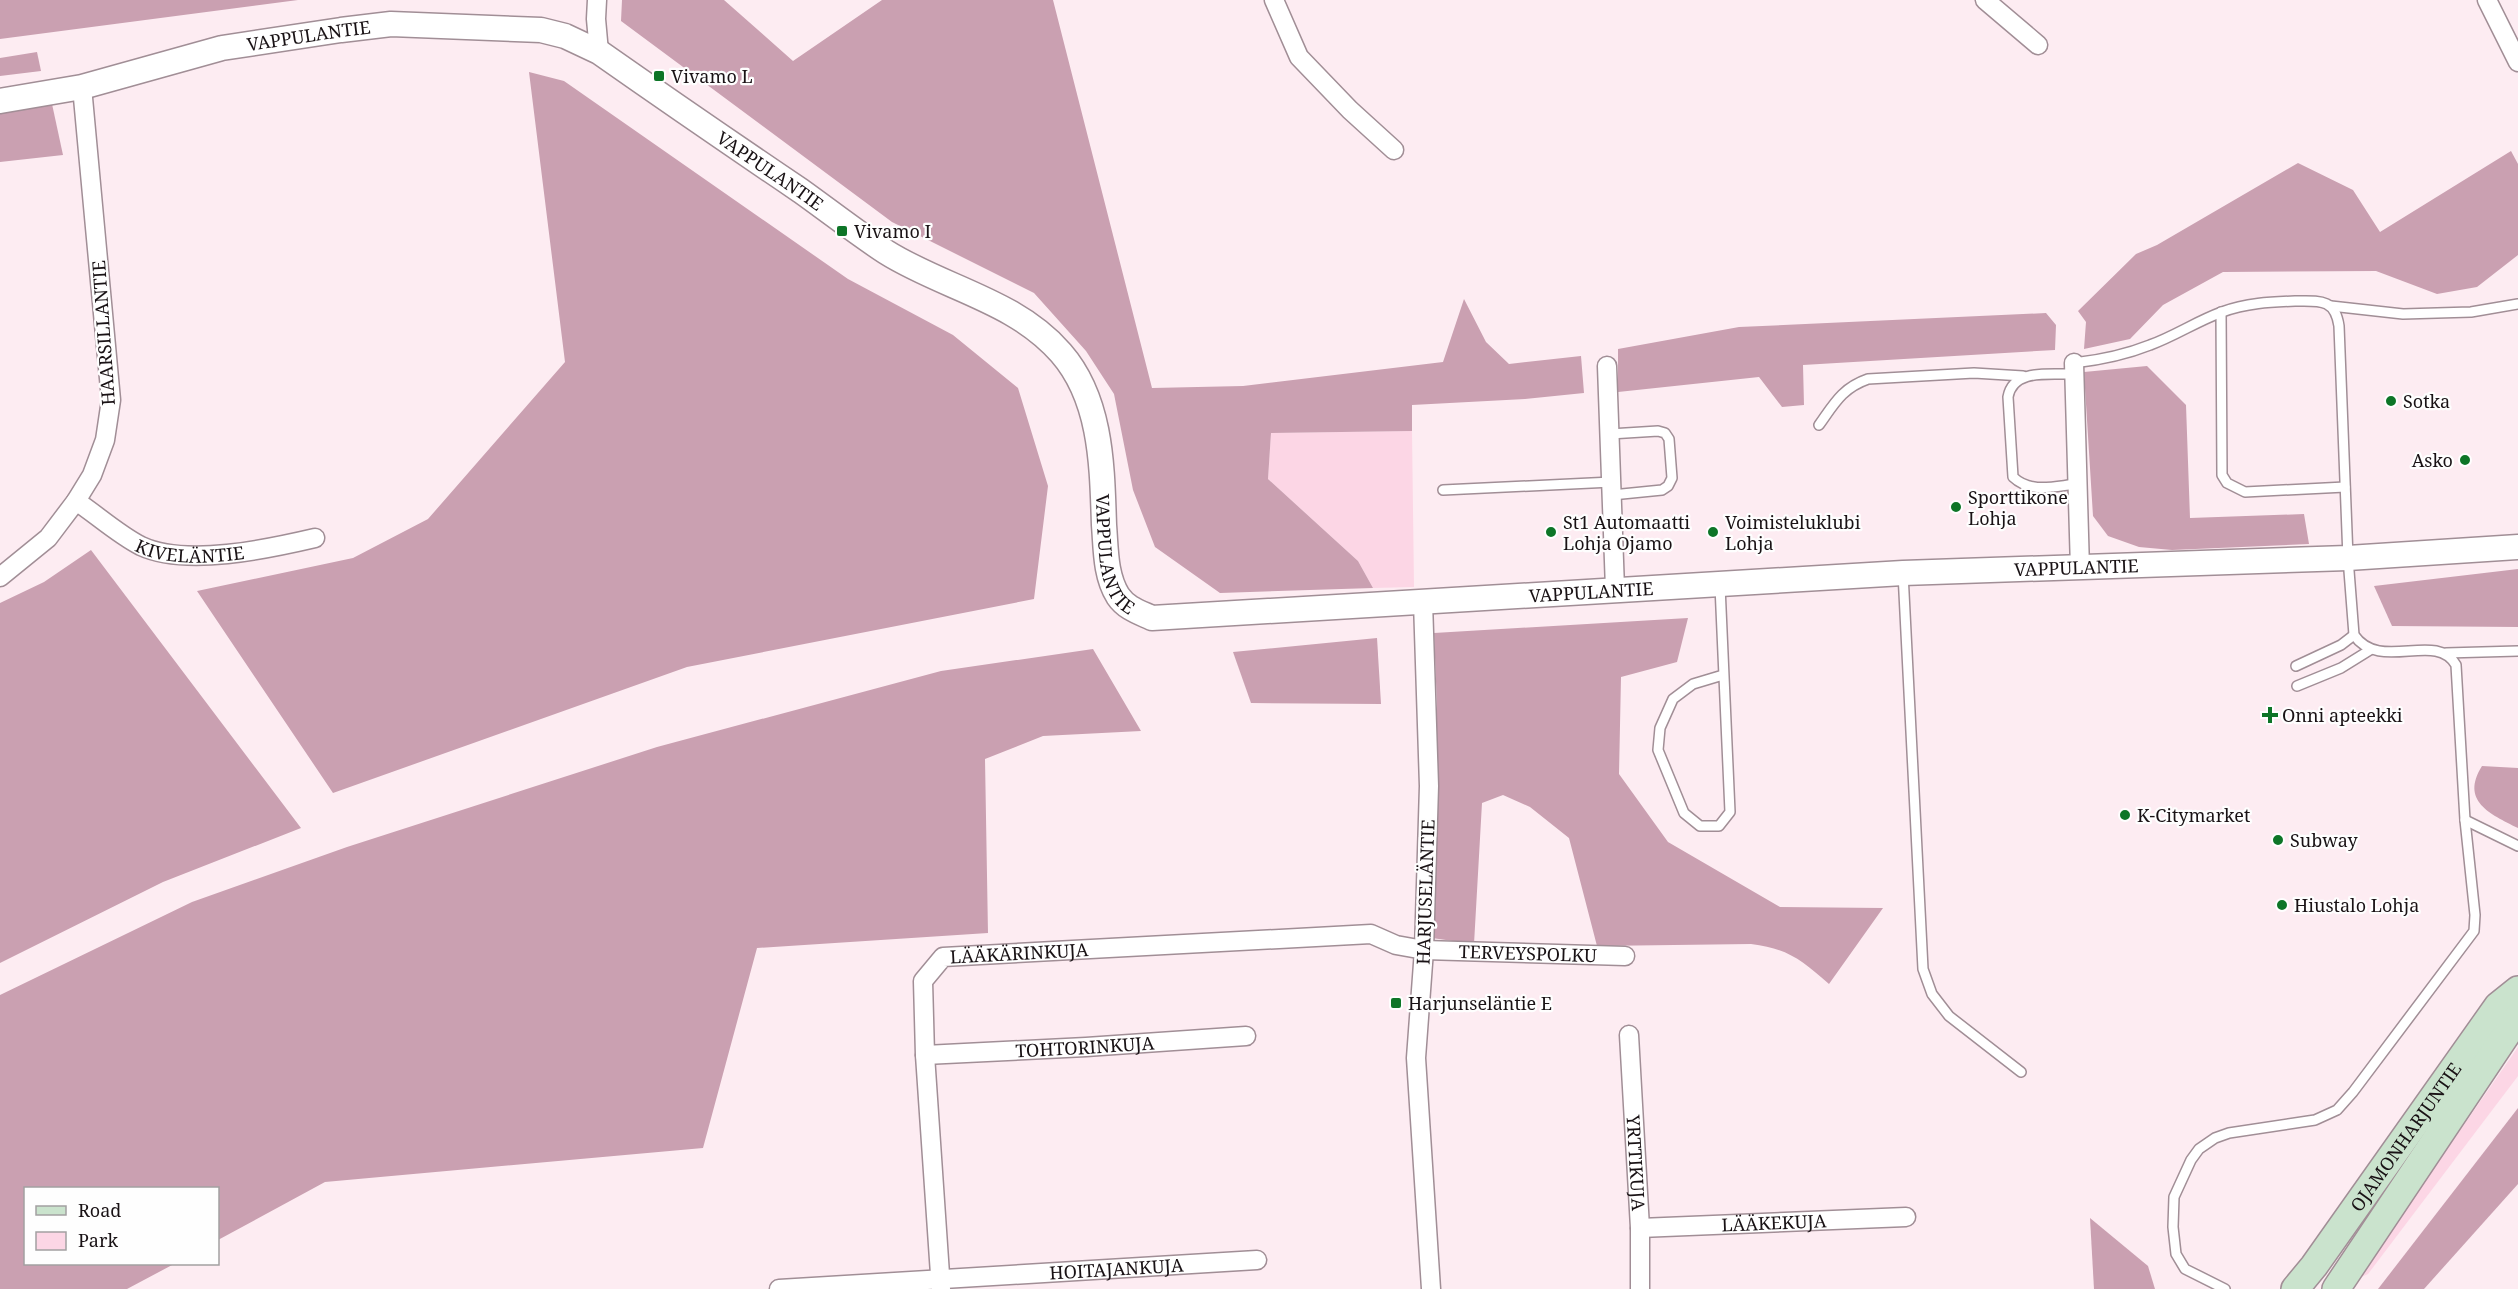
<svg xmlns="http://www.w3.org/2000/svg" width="2518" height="1289" font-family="'Noto Serif',serif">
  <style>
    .green { fill: #fcd6e5 }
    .forest { fill: #caa0b1 }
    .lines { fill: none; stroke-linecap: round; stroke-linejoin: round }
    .service-casing { stroke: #a18e96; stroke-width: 12 }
    .minor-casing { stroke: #a18e96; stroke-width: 21 }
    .tertiary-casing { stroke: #a18e96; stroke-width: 27 }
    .secondary-casing { stroke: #a18e96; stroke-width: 30 }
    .service { stroke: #fff; stroke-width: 9 }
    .minor { stroke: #fff; stroke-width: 18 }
    .tertiary { stroke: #fff; stroke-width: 24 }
    .secondary { stroke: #cae3cd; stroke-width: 27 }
    .poi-dot { fill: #0d7527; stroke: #fefefe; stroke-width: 2 }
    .labels { text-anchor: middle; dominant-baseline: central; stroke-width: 4.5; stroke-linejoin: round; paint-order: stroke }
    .street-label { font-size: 18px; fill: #191215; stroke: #fefefe }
    .poi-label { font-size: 18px; fill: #191215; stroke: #fefefe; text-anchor: start }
  </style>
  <rect width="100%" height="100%" fill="#fdecf2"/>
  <!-- green -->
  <g class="green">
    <polygon points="1412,431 1414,587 1373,588 1358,561 1268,479 1271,433"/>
    <polygon points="2518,1047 2518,1076 2368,1274 2357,1279"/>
  </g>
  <!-- forest -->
  <g class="forest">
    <polygon points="0,0 298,0 0,39"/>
    <polygon points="622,0 724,0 793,61 882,0 1053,0 1152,388 1243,386 1443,362 1464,299 1486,342 1509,364 1581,356 1584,393 1525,399 1412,405 1412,431 1271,433 1268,479 1358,561 1373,588 1220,593 1155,547 1133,490 1114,394 1086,351 1034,293 892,222 621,21"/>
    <polygon points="37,52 41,71 0,76 0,58"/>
    <polygon points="529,72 564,81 848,279 953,335 1018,388 1048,486 1034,599 687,667 333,793 197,591 353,558 428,519 565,362"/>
    <polygon points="52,104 63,155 0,162 0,111"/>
    <polygon points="2511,151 2518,164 2518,255 2477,287 2437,294 2376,271 2223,272 2163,305 2130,339 2084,349 2086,322 2078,311 2136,254 2157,245 2298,163 2353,190 2380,232"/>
    <polygon points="2046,313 2056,325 2055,350 1803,365 1804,405 1782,407 1759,377 1618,392 1618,349 1739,327"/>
    <polygon points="2147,366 2186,405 2190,518 2304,514 2309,544 2172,550 2139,547 2108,536 2093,516 2084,372"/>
    <polygon points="91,550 301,828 163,882 0,963 0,603 44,582"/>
    <polygon points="2518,569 2518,627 2392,626 2374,586"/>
    <path d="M 1688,618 L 1677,662 L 1621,677 L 1619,774 L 1668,842 L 1780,907 L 1883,908 L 1829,984 C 1801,960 1789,949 1751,944 L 1597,946 L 1569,838 L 1530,807 L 1503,795 L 1482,803 L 1474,944 L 1432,938 L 1437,706 L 1434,633 Z"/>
    <polygon points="1377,638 1381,704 1251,703 1233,652"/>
    <polygon points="1093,649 1141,731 1043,736 985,759 988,933 757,948 703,1148 325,1182 218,1240 218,1188 26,1188 26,1264 174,1264 127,1289 0,1289 0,995 192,902 347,847 657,747 941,671"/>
    <path d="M 2482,766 L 2518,768 L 2518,828 C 2490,814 2460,801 2482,766 Z"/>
    <polygon points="2518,1108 2518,1184 2424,1289 2378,1289"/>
    <polygon points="2090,1218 2148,1266 2155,1289 2094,1289"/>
  </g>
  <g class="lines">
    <!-- service casing -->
    <g class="service-casing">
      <g id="service">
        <polyline points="2331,306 2403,314 2471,312 2518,304"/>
        <polyline points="2221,312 2222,475 2227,483 2245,492 2345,487"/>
        <path d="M 2074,363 C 2100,360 2125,355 2150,345 C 2175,336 2197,321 2222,312 C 2246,303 2270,302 2295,301 C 2319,301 2335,298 2339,326 L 2348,558 L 2354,635 C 2380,673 2436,630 2456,665 L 2465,820 L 2475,915 L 2474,931 L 2353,1092 L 2337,1110 L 2315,1120 L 2229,1133 L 2215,1138 L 2199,1149 L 2191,1160 L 2174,1197 L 2173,1227 L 2176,1254 L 2185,1269 L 2225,1289"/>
        <path d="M 2074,374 C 2050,375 2013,368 2008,397 L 2013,477 C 2031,494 2055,486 2077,484"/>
        <path d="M 1819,425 C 1834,404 1842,388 1868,379 L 1974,373 L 2023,376"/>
        <polyline points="1610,434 1658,431 1665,433 1669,439 1672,478 1668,486 1662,490 1612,495"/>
        <polyline points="1443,490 1612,482"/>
        <polyline points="1903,573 1923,969 1932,994 1949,1016 2021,1072"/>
        <polyline points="1720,586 1730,812 1719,826 1700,826 1684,813 1658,750 1660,728 1673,699 1693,684 1723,675"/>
        <polyline points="2446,653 2518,651"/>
        <polyline points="2296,666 2341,645 2354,635"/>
        <polyline points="2297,686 2341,668 2370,650"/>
        <polyline points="2465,820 2518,846"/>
      </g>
    </g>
    <!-- minor casing -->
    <g class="minor-casing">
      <g id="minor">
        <polyline points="597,0 596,19 599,52"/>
        <polyline points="1274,0 1299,57 1350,110 1394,150"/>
        <polyline points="1985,0 2038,45"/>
        <polyline points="2487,0 2518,62"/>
        <polyline points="2074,363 2080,569"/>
        <polyline points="1607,366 1615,589"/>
        <path id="s1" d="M 76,501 C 97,515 119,535 141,546 C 186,567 268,549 315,538"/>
        <polyline points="0,577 48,538 76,501 92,475 105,440 111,400 82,87"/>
        <polyline points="1423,602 1429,786 1424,950 1416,1058 1431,1289"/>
        <path id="s2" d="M 1629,1035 L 1640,1228 L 1640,1289"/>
        <path id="s3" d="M 925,1055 L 1086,1047 L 1246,1036"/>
        <path id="s4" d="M 1640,1228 L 1906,1217"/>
        <path id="s5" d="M 779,1289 L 1257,1260"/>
        <path id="s6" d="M 941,1289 L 925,1055 L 923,981 L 943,957 L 1371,934 L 1396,945 L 1424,950 L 1625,956"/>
      </g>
    </g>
    <!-- tertiary casing -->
    <g class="tertiary-casing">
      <g id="tertiary">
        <path id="s7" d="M 0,101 L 82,87 L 222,48 L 341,30 L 391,24 L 541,30 L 565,36 L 599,52 C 666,99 733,145 801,191 C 829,211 857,233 886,252 C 943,288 1015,300 1061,353 C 1102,400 1102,467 1104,525 C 1106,549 1105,575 1118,596 C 1126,608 1139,612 1152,618 L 1903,573 L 2348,558 L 2518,547"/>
      </g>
    </g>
    <!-- secondary casing -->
    <g class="secondary-casing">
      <g id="secondary">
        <path id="s8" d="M 2295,1289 L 2314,1266 L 2498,1006 L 2518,990"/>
        <polyline points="2336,1289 2518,1017"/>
      </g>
    </g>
    <!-- service -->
    <use href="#service" class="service"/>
    <!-- minor -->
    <use href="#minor" class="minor"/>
    <!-- tertiary -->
    <use href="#tertiary" class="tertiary"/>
    <!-- secondary -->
    <use href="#secondary" class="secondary"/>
  </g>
  <!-- markers -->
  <g class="poi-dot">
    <rect x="653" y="70" width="12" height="12" rx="3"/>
    <rect x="836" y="225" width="12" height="12" rx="3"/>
    <circle cx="2391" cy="401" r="6"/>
    <circle cx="2465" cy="460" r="6"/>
    <circle cx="1956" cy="507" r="6"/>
    <circle cx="1551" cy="532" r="6"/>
    <circle cx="1713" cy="532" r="6"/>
    <path d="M2267 706h6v6h6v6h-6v6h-6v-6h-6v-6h6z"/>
    <circle cx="2125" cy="815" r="6"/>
    <circle cx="2278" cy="840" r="6"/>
    <circle cx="2282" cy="905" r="6"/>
    <rect x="1390" y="997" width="12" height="12" rx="3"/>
  </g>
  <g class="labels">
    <!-- street labels -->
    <g class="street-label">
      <text stroke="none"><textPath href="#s7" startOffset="316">VAPPULANTIE</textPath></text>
      <text stroke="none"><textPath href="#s7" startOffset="820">VAPPULANTIE</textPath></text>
      <text transform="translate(103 333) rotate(-94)">HAARSILLANTIE</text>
      <text stroke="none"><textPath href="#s1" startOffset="129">KIVELÄNTIE</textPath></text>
      <text stroke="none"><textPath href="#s7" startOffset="1377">VAPPULANTIE</textPath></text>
      <text stroke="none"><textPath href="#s7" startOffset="2386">VAPPULANTIE</textPath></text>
      <text stroke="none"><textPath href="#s7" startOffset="1900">VAPPULANTIE</textPath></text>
      <text transform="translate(1425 892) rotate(-88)">HARJUSELÄNTIE</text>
      <text stroke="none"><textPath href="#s6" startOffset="928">TERVEYSPOLKU</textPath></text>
      <text stroke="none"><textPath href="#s6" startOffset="416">LÄÄKÄRINKUJA</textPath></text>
      <text stroke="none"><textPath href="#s3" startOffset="160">TOHTORINKUJA</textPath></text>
      <text stroke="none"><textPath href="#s8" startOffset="188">OJAMONHARJUNTIE</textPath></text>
      <text stroke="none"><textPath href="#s2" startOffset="128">YRTTIKUJA</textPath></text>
      <text stroke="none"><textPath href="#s4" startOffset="134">LÄÄKEKUJA</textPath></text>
      <text stroke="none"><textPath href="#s5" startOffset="338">HOITAJANKUJA</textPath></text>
    </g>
    <!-- poi labels -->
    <g class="poi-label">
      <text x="671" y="76">Vivamo L</text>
      <text x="854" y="231">Vivamo I</text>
      <text x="2403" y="401">Sotka</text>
      <text x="2453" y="460" text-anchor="end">Asko</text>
      <text x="1968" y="497">Sporttikone<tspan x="1968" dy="21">Lohja</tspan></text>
      <text x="1563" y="522">St1 Automaatti<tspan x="1563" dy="21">Lohja Ojamo</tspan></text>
      <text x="1725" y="522">Voimisteluklubi<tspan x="1725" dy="21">Lohja</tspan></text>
      <text x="2282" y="715">Onni apteekki</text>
      <text x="2137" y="815">K-Citymarket</text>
      <text x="2290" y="840">Subway</text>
      <text x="2294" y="905">Hiustalo Lohja</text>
      <text x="1408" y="1003">Harjunseläntie E</text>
    </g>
  </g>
  <!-- legend -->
  <rect x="24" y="1187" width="195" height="78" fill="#fefefe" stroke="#a2a0a1" stroke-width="1.5"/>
  <rect x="36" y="1206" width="30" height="9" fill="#cae3cd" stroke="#a2a0a1" stroke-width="1.5"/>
  <text x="78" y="1217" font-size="18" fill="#191215">Road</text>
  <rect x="36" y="1232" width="30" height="18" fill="#fcd6e5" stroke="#a2a0a1" stroke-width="1.5"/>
  <text x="78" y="1247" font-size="18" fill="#191215">Park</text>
</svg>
